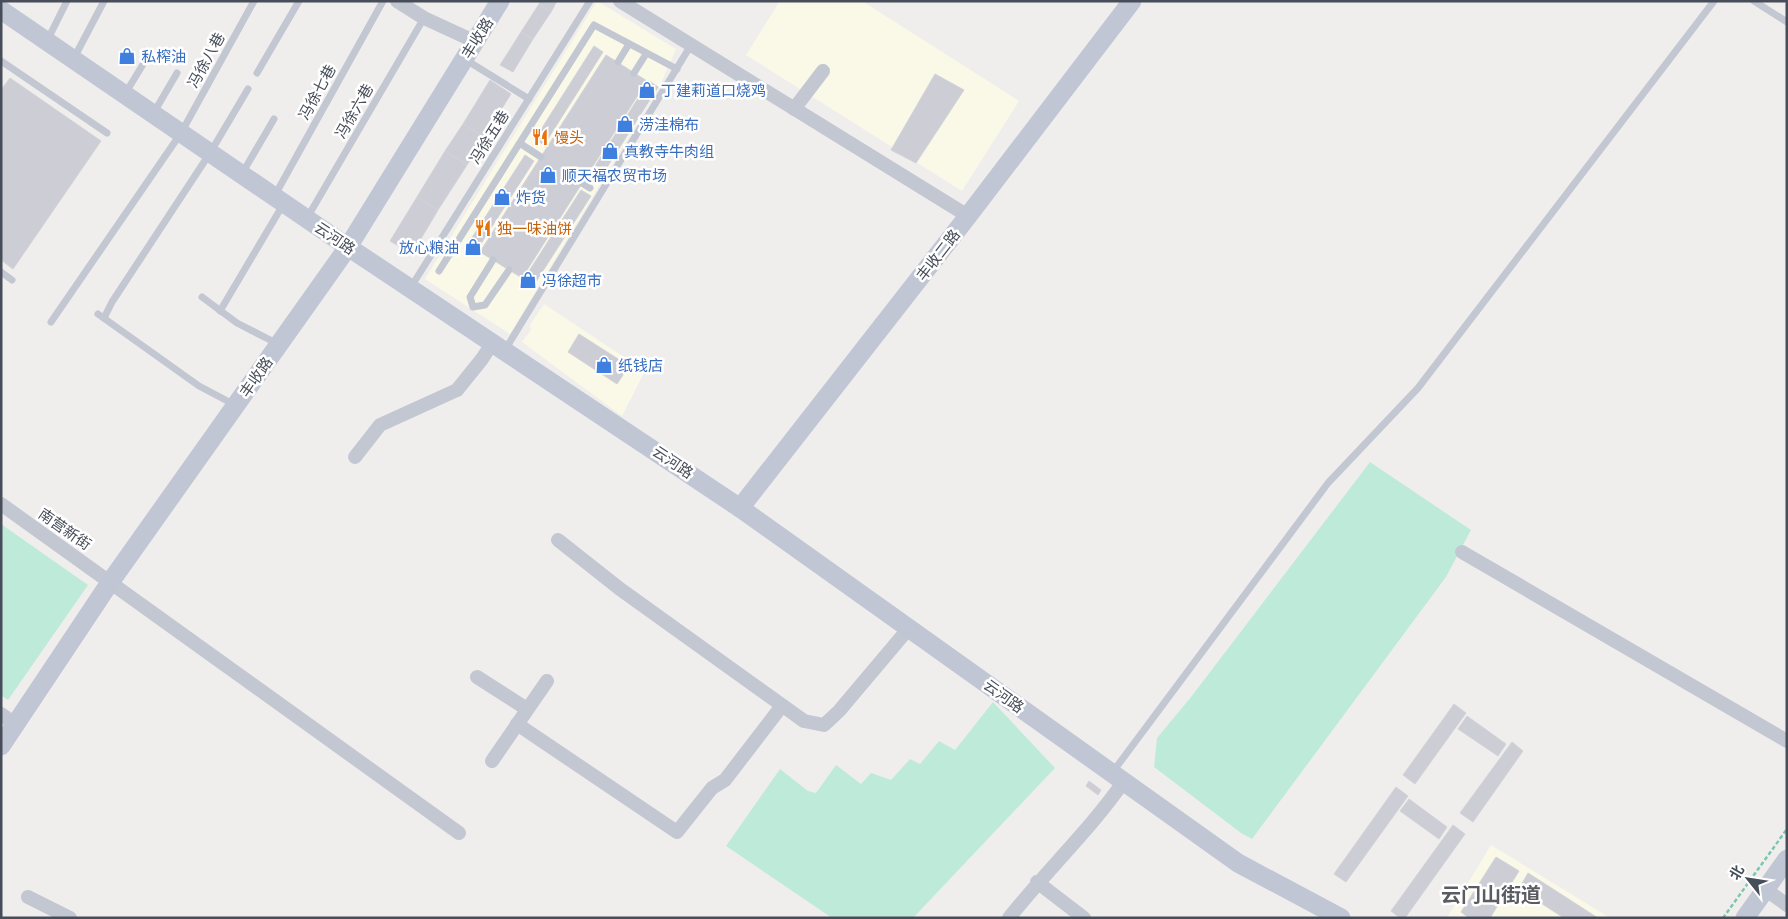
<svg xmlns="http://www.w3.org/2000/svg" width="1788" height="919" font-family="Arial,'Noto Sans SC',sans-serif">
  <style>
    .commercial { fill: #faf9e7 }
    .green { fill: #beebd9 }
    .building { fill: #cdced5; stroke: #d2d2d9 }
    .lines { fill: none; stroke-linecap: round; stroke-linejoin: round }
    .path { stroke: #78c7b1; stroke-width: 2.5; stroke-dasharray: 4 2.5; stroke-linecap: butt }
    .lane { stroke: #c2c7d2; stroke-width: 7 }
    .street { stroke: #c2c7d2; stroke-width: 14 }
    .secondary { stroke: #c1c6d5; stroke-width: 19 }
    .labels { text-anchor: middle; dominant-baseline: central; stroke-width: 5; stroke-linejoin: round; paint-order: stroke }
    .street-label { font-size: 15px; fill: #474d59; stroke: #fff }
    .shop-label { font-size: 15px; fill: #366cbe; stroke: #fff; text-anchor: start }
    .food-label { font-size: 15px; fill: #c56008; stroke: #fff; text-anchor: start }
    .district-label { font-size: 20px; font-weight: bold; fill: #5a5c62; stroke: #fff }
  </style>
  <rect width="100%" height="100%" fill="#f0eeed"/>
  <!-- commercial -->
  <g class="commercial">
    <polygon points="597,1 676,49 661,83 510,334 425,279"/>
    <polygon points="780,1 862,1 1019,101 962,191 746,55"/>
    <polygon points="544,304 645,371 622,416 522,342 531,330 530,325"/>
    <polygon points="1491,845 1610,918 1447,918"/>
  </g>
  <!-- green -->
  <g class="green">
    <polygon points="1370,462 1471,530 1446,577 1252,839 1241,833 1154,767 1157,738 1191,697"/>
    <polygon points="1,524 88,585 8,700 1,695"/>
    <polygon points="993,702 1055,768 913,918 832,918 726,846 780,769 808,791 816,793 836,765 861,784 871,773 891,780 910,759 920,764 939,741 955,750"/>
  </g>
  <!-- building -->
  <g class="building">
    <polygon points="540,1 557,1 551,12 539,4"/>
    <polygon points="539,4 551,12 533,39 521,32"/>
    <polygon points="521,32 533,39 513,72 500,65"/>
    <polygon points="594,46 603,52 544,145 535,139"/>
    <polygon points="606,55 647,81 522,278 480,252"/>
    <polygon points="935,74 964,90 916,163 891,150"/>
    <polygon points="10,78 101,141 13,269 1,260 1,90"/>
    <polygon points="490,80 511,94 484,137 463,124"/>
    <polygon points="649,81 658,87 599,180 590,174"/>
    <polygon points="463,124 484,137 467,165 445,151"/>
    <polygon points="445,151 467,165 438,210 417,197"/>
    <polygon points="525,155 534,161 475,253 466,247"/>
    <polygon points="581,190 591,196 532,288 522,282"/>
    <polygon points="417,197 438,210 412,254 390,241"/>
    <polygon points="579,334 629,366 617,384 568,352"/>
    <polygon points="1454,704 1466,713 1415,784 1403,775"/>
    <polygon points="1467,716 1506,744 1498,756 1458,729"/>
    <polygon points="1512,742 1523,751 1473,822 1460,813"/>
    <polygon points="1089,781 1101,790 1098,795 1086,786"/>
    <polygon points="1396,787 1408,796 1346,882 1334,874"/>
    <polygon points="1409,799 1447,827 1439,839 1400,811"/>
    <polygon points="1453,825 1465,834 1405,918 1400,918 1391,911"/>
    <polygon points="1496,857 1519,871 1490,918 1469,918 1461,912"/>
    <polygon points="1528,873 1598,918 1564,918 1519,889"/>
  </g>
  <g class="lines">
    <!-- path -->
    <polyline class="path" points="1723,918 1787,829"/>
    <!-- lane -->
    <g class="lane">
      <polyline points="1754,1 1787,22"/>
      <polyline points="47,41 67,1"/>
      <polyline points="74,58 104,1"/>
      <polyline points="466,60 529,99"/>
      <polyline points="1,61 107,133"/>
      <polyline points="618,62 629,44"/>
      <polyline points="257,73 299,1"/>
      <polyline points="634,73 646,54"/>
      <polyline points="125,94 148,56"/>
      <polyline points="153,114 177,73"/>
      <polyline points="521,144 541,157"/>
      <polyline points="243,172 274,119"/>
      <polyline points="582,183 590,188"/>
      <polyline points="275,195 383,1"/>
      <polyline points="307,218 424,18"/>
      <polyline points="493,260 470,297 473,307 485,305 509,270"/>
      <polyline points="439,271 594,25 677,69"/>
      <polyline points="1,272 12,280"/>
      <polyline points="411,287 590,1"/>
      <polyline points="202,297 237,323 278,344"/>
      <polyline points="220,311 284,203"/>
      <polyline points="98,314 199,386 235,405"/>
      <polyline points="104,318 112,302 210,153 248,89"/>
      <polyline points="51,322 181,133 254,1"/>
      <polyline points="505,350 691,45"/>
      <polyline points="1112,773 1328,483 1418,388 1714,1"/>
    </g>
    <!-- street -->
    <g class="street">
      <polyline points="397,1 424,18 474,41"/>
      <polyline points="620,1 968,216"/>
      <polyline points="794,109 823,71"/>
      <polyline points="355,457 380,425 457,390 482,359 493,342"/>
      <polyline points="1,504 459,833"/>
      <polyline points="558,540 620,589 804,721 824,725 839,711 909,628"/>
      <polyline points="1462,552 1787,741"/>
      <polyline points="477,677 527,709"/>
      <polyline points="1,714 15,724"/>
      <polyline points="517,724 677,832 712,788 725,780 781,707"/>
      <polyline points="492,761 547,681"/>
      <polyline points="1037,882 1084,918"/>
      <polyline points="1765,889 1787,905"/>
      <polyline points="28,897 70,918"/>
      <path d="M 1009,918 C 1046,871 1090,830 1124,781"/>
    </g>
    <!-- secondary -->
    <g class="secondary">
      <polyline points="1,10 348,247 740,508 1238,863 1341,918"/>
      <polyline points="740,508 968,216 1132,1"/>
      <polyline points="1,746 111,581 348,247 500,1"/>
      <polyline points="1745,918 1787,859"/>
    </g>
  </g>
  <!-- icons -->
  <defs>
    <g id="shop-bare" transform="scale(1.35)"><path d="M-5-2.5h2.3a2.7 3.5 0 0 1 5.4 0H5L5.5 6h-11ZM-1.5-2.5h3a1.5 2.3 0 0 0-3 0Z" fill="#3f7fe0" stroke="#fff" stroke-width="2.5" paint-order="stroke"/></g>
    <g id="restaurant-bare" transform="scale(1.35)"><path d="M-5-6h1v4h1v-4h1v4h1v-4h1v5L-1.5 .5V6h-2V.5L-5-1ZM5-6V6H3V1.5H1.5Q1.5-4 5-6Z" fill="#e8710a" stroke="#fff" stroke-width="2.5" paint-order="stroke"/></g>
  </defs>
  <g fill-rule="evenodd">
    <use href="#shop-bare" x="127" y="56"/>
    <use href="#shop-bare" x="647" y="90"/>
    <use href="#shop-bare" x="625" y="124"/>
    <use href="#restaurant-bare" x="540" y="137"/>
    <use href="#shop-bare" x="610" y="151"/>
    <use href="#shop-bare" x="548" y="175"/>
    <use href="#shop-bare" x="502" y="197"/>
    <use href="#restaurant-bare" x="483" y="228"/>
    <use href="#shop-bare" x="473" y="247"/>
    <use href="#shop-bare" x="528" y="280"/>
    <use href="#shop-bare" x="604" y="365"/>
  </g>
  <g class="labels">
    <!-- street labels -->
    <g class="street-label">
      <text transform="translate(477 38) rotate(-58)">丰收路</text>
      <text transform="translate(206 60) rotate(-61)">冯徐八巷</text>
      <text transform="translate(317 92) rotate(-61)">冯徐七巷</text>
      <text transform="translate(354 111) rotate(-60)">冯徐六巷</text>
      <text transform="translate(489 137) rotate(-58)">冯徐五巷</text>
      <text transform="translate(335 238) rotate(34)">云河路</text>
      <text transform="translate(938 255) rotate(-52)">丰收二路</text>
      <text transform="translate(256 377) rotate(-55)">丰收路</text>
      <text transform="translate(673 462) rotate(34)">云河路</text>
      <text transform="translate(65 529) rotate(35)">南营新街</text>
      <text transform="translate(1004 696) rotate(36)">云河路</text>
    </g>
    <!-- shop labels -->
    <g class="shop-label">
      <text x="141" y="56">私榨油</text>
      <text x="661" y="90">丁建莉道口烧鸡</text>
      <text x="639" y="124">涝洼棉布</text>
      <text x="624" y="151">真教寺牛肉组</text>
      <text x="562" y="175">顺天福农贸市场</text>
      <text x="516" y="197">炸货</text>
      <text x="459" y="247" text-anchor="end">放心粮油</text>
      <text x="542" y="280">冯徐超市</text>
      <text x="618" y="365">纸钱店</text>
    </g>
    <!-- food labels -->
    <g class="food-label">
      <text x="554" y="137">馒头</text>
      <text x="497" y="228">独一味油饼</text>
    </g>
    <!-- district labels -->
    <g class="district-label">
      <text x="1491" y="895">云门山街道</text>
    </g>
  </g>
  <!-- border -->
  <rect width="1788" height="919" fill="none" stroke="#474d59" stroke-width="5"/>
  <!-- north arrow -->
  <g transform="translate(1748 879) rotate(300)" stroke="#ffffff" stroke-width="4" paint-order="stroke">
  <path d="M0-4L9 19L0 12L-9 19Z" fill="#474d59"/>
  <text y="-8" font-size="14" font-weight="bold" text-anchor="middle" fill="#474d59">北</text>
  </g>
</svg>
